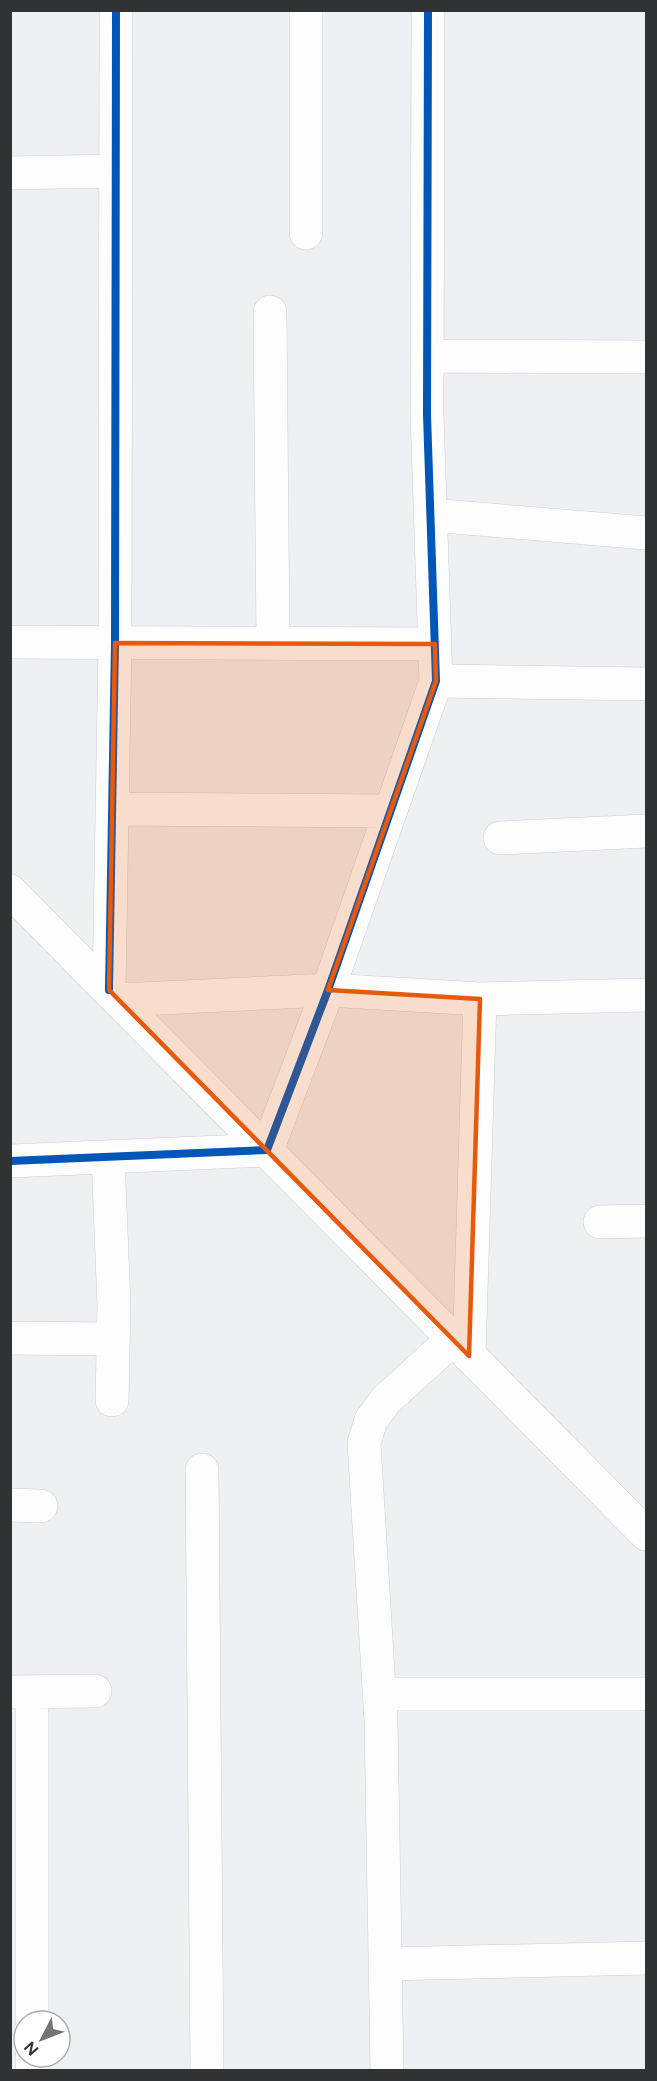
<svg xmlns="http://www.w3.org/2000/svg" width="657" height="2081" font-family="Figtree,sans-serif">
	<rect width="100%" height="100%" fill="#eff0f3"/>
	<g fill="none" stroke-linecap="round" stroke-linejoin="round">
		<defs>
			<path id="minor" d="M 10,173 L 116,171
				M 306,233 L 306,10
				M 270,312 L 273,643
				M 427,356 L 646,357
				M 431,515 L 646,533
				M 10,642 L 435,644
				M 436,681 L 646,684
				M 112,809 L 390,811
				M 500,838 L 646,831
				M 10,891 L 646,1534
				M 109,990 L 115,643 L 116,10
				M 119,1000 L 328,990 L 480,999 L 646,995
				M 108,1157 L 114,1305 L 112,1400
				M 10,1161 L 267,1150 L 328,990 L 436,681 L 427,415 L 428,10
				M 600,1222 L 646,1221
				M 10,1338 L 112,1339
				M 469,1356 L 480,999
				M 202,1470 L 207,2070
				M 10,1505 L 41,1506
				M 10,1692 L 95,1691
				M 32,1692 L 32,2021
				M 380,1694 L 646,1694
				M 385,1964 L 646,1958
				M 32,2057 L 32,2070
				M 387,2070 L 381,1721 L 364,1443 L 371,1420 L 386,1400 L 453,1339"/>
		</defs>
		<use href="#minor" stroke="#cccdcf" stroke-width="34"/>
		<use href="#minor" stroke="#fdfdfd" stroke-width="33"/>
		<defs>
			<path id="cycleway" d="M 109,990 L 115,643 L 116,10
				M 10,1161 L 267,1150 L 328,990 L 436,681 L 427,415 L 428,10"/>
		</defs>
		<use href="#cycleway" stroke="#fff" stroke-width="11"/>
		<use href="#cycleway" stroke="#0057b8" stroke-width="8"/>
	</g>
	<path fill="#e8590c" fill-opacity="0.2" stroke="#e8590c" stroke-width="4.5" stroke-linejoin="round" d="M 115,643 L 435,644 L 436,681 L 328,990 L 480,999 L 469,1356 L 109,990 Z"/>
	<rect width="657" height="2081" fill="none" stroke="#313234" stroke-width="24"/>
	<g transform="translate(42 2039) rotate(228)"><circle r="28" fill="#ffffff" stroke="#adadae" stroke-width="1.5"/>
	<path d="M0-4.5L10 22L0 15L-10 22Z" fill="#747477"/>
	<text y="-9" font-size="16" font-weight="bold" text-anchor="middle" fill="#313234">N</text>
	</g>
</svg>
